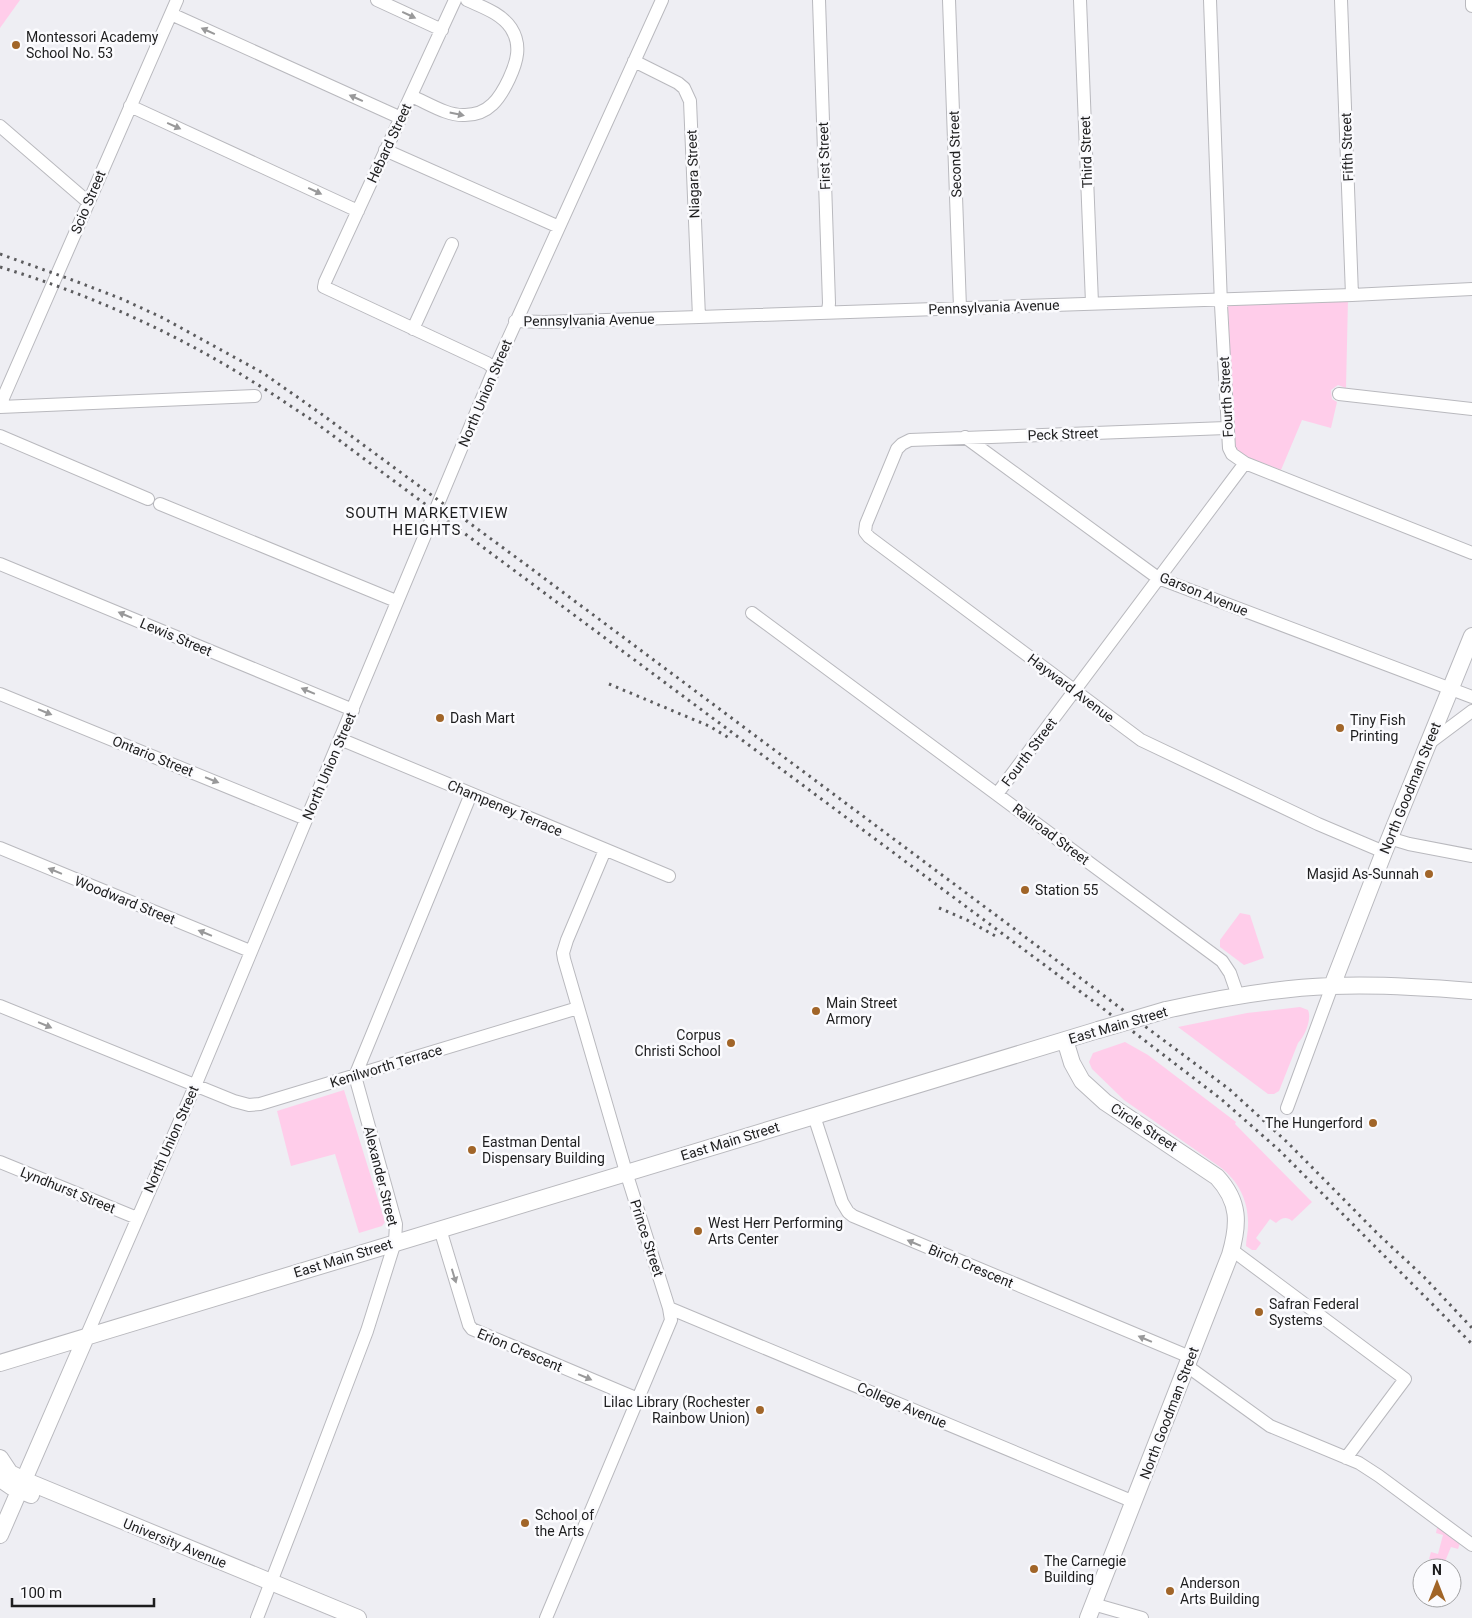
<svg xmlns="http://www.w3.org/2000/svg" width="1472" height="1618" font-family="Roboto,sans-serif">
	<rect width="100%" height="100%" fill="#eeeef3"/>
	<path fill="#ffcdea" d="M 0,0 L 20,0 L 0,28 Z
		M 1348,299 L 1346,388 L 1338,385 L 1331,390 L 1332,399 L 1337,402 L 1331,428 L 1302,420 L 1281,470 L 1234,452 L 1228,306 L 1230,304 Z
		M 1240,913 L 1250,915 L 1264,958 L 1244,965 L 1220,947 L 1220,940 Z
		M 1300,1007 L 1308,1010 C 1312,1019 1305,1036 1298,1043 L 1279,1091 L 1274,1094 L 1268,1094 L 1178,1027 L 1247,1013 Z
		M 1125,1042 L 1148,1055 L 1236,1122 L 1235,1124 L 1312,1202 L 1292,1221 C 1286,1216 1282,1218 1276,1223 L 1270,1219 L 1256,1238 L 1261,1243 L 1256,1250 L 1252,1250 L 1246,1246 C 1246,1239 1248,1233 1248,1226 C 1249,1202 1239,1181 1220,1167 L 1124,1100 L 1092,1069 L 1089,1062 L 1093,1053 Z
		M 344,1090 L 385,1222 L 382,1226 L 359,1233 L 335,1154 L 291,1166 L 277,1111 Z
		M 1437,1528 L 1440,1528 L 1460,1543 L 1458,1549 L 1451,1547 L 1444,1564 L 1429,1559 L 1431,1552 L 1438,1554 L 1443,1535 L 1436,1533 Z"/>
	<g fill="none" stroke-linecap="round" stroke-linejoin="round">
		<defs>
			<path id="minor" d="M 377,0 L 442,30
				M 455,0 L 325,282 L 324,287 L 487,363 L 495,369
				M 819,0 L 829,303 L 828,312
				M 949,0 L 960,308
				M 1080,0 L 1092,303
				M 1210,0 L 1221,305 L 1229,448 L 1232,454 L 1245,463 L 1472,553
				M 1341,0 L 1352,295
				M 1472,0 L 1472,6
				M 171,14 L 401,118
				M 634,61 L 678,83 L 684,88 L 690,101 L 699,317
				M 411,96 C 428,103 447,116 465,115 C 489,115 500,98 509,79 C 517,62 522,45 511,28 C 501,13 482,7 467,0
				M 130,106 L 358,211
				M 0,126 L 88,202
				M 385,150 L 559,227
				M 515,321 L 544,322 L 699,317 L 1352,295 L 1472,289
				M 413,329 L 452,244
				M 1339,394 L 1472,409
				M 0,405 L 177,0
				M 0,407 L 255,396
				M 1226,428 L 910,440 L 902,444 L 897,449 L 866,524 L 865,532 L 869,537 L 1141,740 L 1318,824 L 1384,852
				M 0,436 L 148,499
				M 965,437 L 1158,578 L 1472,697
				M 160,504 L 396,601
				M 0,564 L 353,710
				M 752,613 L 1222,961 L 1230,973 L 1238,996
				M 0,694 L 306,819
				M 340,739 L 669,876
				M 1428,744 L 1472,711
				M 997,794 L 1245,463
				M 1389,838 L 1409,844 L 1472,856
				M 0,848 L 250,951
				M 0,1006 L 234,1101 L 249,1105 L 260,1104 L 578,1008
				M 1287,1108 L 1332,986
				M 814,1116 L 842,1202 L 848,1212 L 853,1216 L 1190,1357
				M 0,1162 L 137,1218
				M 440,1229 L 469,1325 L 472,1329 L 638,1399
				M 1232,1250 L 1405,1379 L 1346,1458
				M 669,1308 L 1134,1502
				M 86,1337 L 195,1086 L 491,377 L 662,0
				M 1187,1366 L 1270,1426 L 1359,1463 L 1379,1476 L 1472,1545
				M 1093,1604 L 1142,1618
				M 257,1618 L 299,1510 L 367,1331 L 395,1242 L 396,1224 L 355,1076 L 471,794
				M 546,1618 L 671,1320 L 669,1308 L 626,1172 L 564,959 L 563,953 L 567,940 L 605,850"/>
			<path id="major" d="M 1332,986 L 1384,852 L 1472,636
				M 1166,1010 C 1220,998 1276,988 1331,986 C 1378,984 1425,987 1472,991
				M 1065,1040 L 1072,1063 L 1082,1081 L 1105,1102 L 1217,1177 C 1240,1202 1239,1224 1230,1255 L 1088,1618
				M 0,1363 L 1098,1030
				M 0,1458 L 10,1473 L 24,1480 L 358,1618
				M 0,1479 L 12,1487 L 31,1495
				M 0,1535 L 86,1337"/>
		</defs>
		<use href="#minor" stroke="#b9b9be" stroke-width="14"/>
		<use href="#major" stroke="#b9b9be" stroke-width="18"/>
		<use href="#minor" stroke="#fff" stroke-width="12"/>
		<use href="#major" stroke="#fff" stroke-width="16"/>
		<path stroke="#5c5c5e" stroke-width="3" stroke-dasharray="2.5 5" stroke-linecap="butt" d="M 0,254 L 75,281 L 122,299 L 163,318 L 263,373 L 320,413 L 521,561 L 1229,1089 L 1287,1142 L 1378,1234 L 1424,1277 L 1472,1328
			M 0,267 C 89,294 176,333 255,383 C 275,395 293,408 312,420 L 1101,1007 L 1221,1099 L 1279,1150 L 1472,1344
			M 609,684 L 709,726 L 731,739
			M 939,908 L 967,920 L 999,938"/>
		<defs>
			<path id="major-bridge" d="M 1098,1030 L 1166,1010"/>
		</defs>
		<use href="#major-bridge" stroke="#b9b9be" stroke-width="18" stroke-linecap="butt"/>
		<use href="#major-bridge" stroke="#fff" stroke-width="16"/>
	</g>
	<defs><path id="oneway-solid" d="M-6-.8H1V-3.2L6.5 0L1 3.2V.8H-6Z" transform="scale(1.25)"/></defs>
	<g fill="#99999a">
		<use href="#oneway-solid" transform="translate(409 15) rotate(25)"/>
		<use href="#oneway-solid" transform="translate(208 31) rotate(-156)"/>
		<use href="#oneway-solid" transform="translate(356 98) rotate(-156)"/>
		<use href="#oneway-solid" transform="translate(457 114) rotate(12)"/>
		<use href="#oneway-solid" transform="translate(174 126) rotate(24)"/>
		<use href="#oneway-solid" transform="translate(315 191) rotate(25)"/>
		<use href="#oneway-solid" transform="translate(125 615) rotate(-157)"/>
		<use href="#oneway-solid" transform="translate(308 691) rotate(-157)"/>
		<use href="#oneway-solid" transform="translate(45 712) rotate(22)"/>
		<use href="#oneway-solid" transform="translate(212 780) rotate(22)"/>
		<use href="#oneway-solid" transform="translate(55 871) rotate(-158)"/>
		<use href="#oneway-solid" transform="translate(205 933) rotate(-158)"/>
		<use href="#oneway-solid" transform="translate(45 1025) rotate(23)"/>
		<use href="#oneway-solid" transform="translate(914 1243) rotate(-157)"/>
		<use href="#oneway-solid" transform="translate(454 1276) rotate(73)"/>
		<use href="#oneway-solid" transform="translate(1145 1339) rotate(-157)"/>
		<use href="#oneway-solid" transform="translate(585 1377) rotate(23)"/>
	</g>
	<g fill="#a16528" stroke="#fbfbfe" stroke-width="2">
		<circle cx="16" cy="45" r="5"/>
		<circle cx="440" cy="718" r="5"/>
		<circle cx="1340" cy="728" r="5"/>
		<circle cx="1429" cy="874" r="5"/>
		<circle cx="1025" cy="890" r="5"/>
		<circle cx="816" cy="1011" r="5"/>
		<circle cx="731" cy="1043" r="5"/>
		<circle cx="1373" cy="1123" r="5"/>
		<circle cx="472" cy="1150" r="5"/>
		<circle cx="698" cy="1231" r="5"/>
		<circle cx="1259" cy="1312" r="5"/>
		<circle cx="760" cy="1410" r="5"/>
		<circle cx="525" cy="1523" r="5"/>
		<circle cx="1034" cy="1569" r="5"/>
		<circle cx="1170" cy="1591" r="5"/>
	</g>
	<g text-anchor="middle" dominant-baseline="central" stroke-width="5" stroke-linejoin="round" paint-order="stroke">
		<g font-size="14" fill="#1d1d1e" stroke="#fbfbfe" text-anchor="start">
			<text x="26" y="37">Montessori Academy<tspan x="26" dy="16">School No. 53</tspan></text>
			<text x="450" y="718">Dash Mart</text>
			<text x="1350" y="720">Tiny Fish<tspan x="1350" dy="16">Printing</tspan></text>
			<text x="1419" y="874" text-anchor="end">Masjid As-Sunnah</text>
			<text x="1035" y="890">Station 55</text>
			<text x="826" y="1003">Main Street<tspan x="826" dy="16">Armory</tspan></text>
			<text x="721" y="1035" text-anchor="end">Corpus<tspan x="721" dy="16">Christi School</tspan></text>
			<text x="1363" y="1123" text-anchor="end">The Hungerford</text>
			<text x="482" y="1142">Eastman Dental<tspan x="482" dy="16">Dispensary Building</tspan></text>
			<text x="708" y="1223">West Herr Performing<tspan x="708" dy="16">Arts Center</tspan></text>
			<text x="1269" y="1304">Safran Federal<tspan x="1269" dy="16">Systems</tspan></text>
			<text x="750" y="1402" text-anchor="end">Lilac Library (Rochester<tspan x="750" dy="16">Rainbow Union)</tspan></text>
			<text x="535" y="1515">School of<tspan x="535" dy="16">the Arts</tspan></text>
			<text x="1044" y="1561">The Carnegie<tspan x="1044" dy="16">Building</tspan></text>
			<text x="1180" y="1583">Anderson<tspan x="1180" dy="16">Arts Building</tspan></text>
		</g>
		<g font-size="14" fill="#1d1d1e" stroke="#fbfbfe">
			<text transform="translate(389 143) rotate(-65)">Hebard Street</text>
			<text transform="translate(1347 147) rotate(-92)">Fifth Street</text>
			<text transform="translate(1086 152) rotate(-92)">Third Street</text>
			<text transform="translate(955 154) rotate(-92)">Second Street</text>
			<text transform="translate(824 156) rotate(-92)">First Street</text>
			<text transform="translate(693 174) rotate(-92)">Niagara Street</text>
			<text transform="translate(88 202) rotate(-67)">Scio Street</text>
			<text transform="translate(994 307) rotate(-2)">Pennsylvania Avenue</text>
			<text transform="translate(589 320) rotate(-1)">Pennsylvania Avenue</text>
			<text transform="translate(485 393) rotate(-67)">North Union Street</text>
			<text transform="translate(1226 397) rotate(-93)">Fourth Street</text>
			<text transform="translate(1063 434) rotate(-2)">Peck Street</text>
			<text transform="translate(1204 594) rotate(22)">Garson Avenue</text>
			<text transform="translate(176 637) rotate(23)">Lewis Street</text>
			<text transform="translate(1071 688) rotate(37)">Hayward Avenue</text>
			<text transform="translate(1029 752) rotate(-53)">Fourth Street</text>
			<text transform="translate(153 756) rotate(22)">Ontario Street</text>
			<text transform="translate(329 766) rotate(-67)">North Union Street</text>
			<text transform="translate(1410 788) rotate(-68)">North Goodman Street</text>
			<text transform="translate(505 808) rotate(23)">Champeney Terrace</text>
			<text transform="translate(1051 834) rotate(37)">Railroad Street</text>
			<text transform="translate(125 900) rotate(22)">Woodward Street</text>
			<text transform="translate(1118 1025) rotate(-16)">East Main Street</text>
			<text transform="translate(386 1066) rotate(-17)">Kenilworth Terrace</text>
			<text transform="translate(1144 1127) rotate(33)">Circle Street</text>
			<text transform="translate(171 1139) rotate(-66)">North Union Street</text>
			<text transform="translate(730 1141) rotate(-17)">East Main Street</text>
			<text transform="translate(381 1176) rotate(76)">Alexander Street</text>
			<text transform="translate(68 1190) rotate(22)">Lyndhurst Street</text>
			<text transform="translate(647 1238) rotate(72)">Prince Street</text>
			<text transform="translate(343 1258) rotate(-17)">East Main Street</text>
			<text transform="translate(971 1266) rotate(23)">Birch Crescent</text>
			<text transform="translate(520 1350) rotate(23)">Erion Crescent</text>
			<text transform="translate(902 1405) rotate(23)">College Avenue</text>
			<text transform="translate(1169 1413) rotate(-69)">North Goodman Street</text>
			<text transform="translate(175 1543) rotate(22)">University Avenue</text>
		</g>
		<g font-size="15" letter-spacing="1" fill="#1d1d1e" stroke="#fbfbfe">
			<text x="427" y="513">SOUTH MARKETVIEW<tspan x="427" dy="17">HEIGHTS</tspan></text>
		</g>
	</g>
	<g transform="translate(1437 1583)"><circle r="24" fill="#fbfbfe" stroke="#a2a2a4"/>
	<path d="M0-4L9 19L0 12L-9 19Z" fill="#a16528"/>
	<text y="-8" font-size="14" font-weight="bold" text-anchor="middle" fill="#1d1d1e">N</text>
	</g>
	<path d="M12 1598v8h142v-8" fill="none" stroke="#1d1d1e" stroke-width="2.5"/>
	<text x="20" y="1598" font-size="15" fill="#1d1d1e" stroke="#fbfbfe" stroke-width="4" paint-order="stroke">100 m</text>
</svg>
